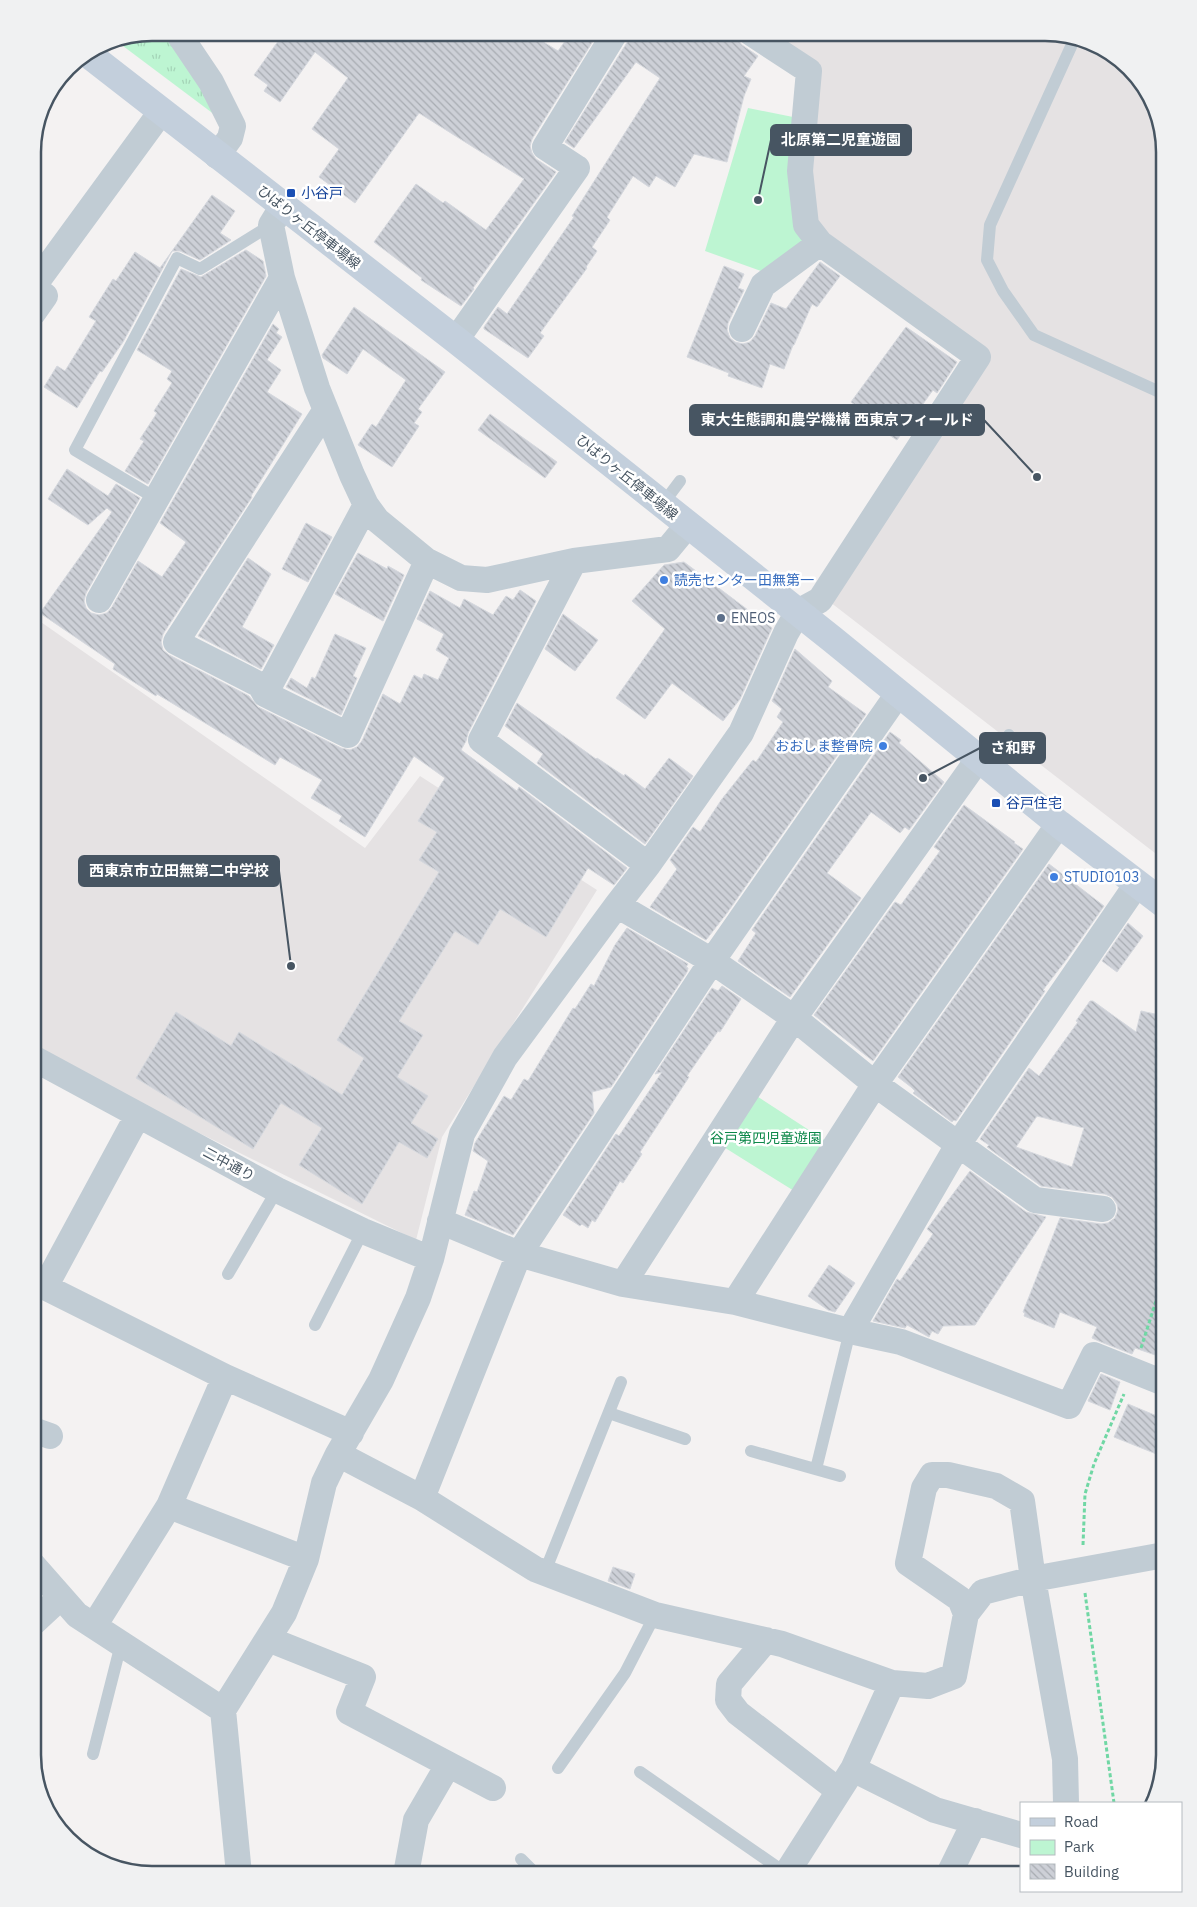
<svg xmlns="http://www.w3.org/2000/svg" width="1197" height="1907" font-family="'IBM Plex Sans','Noto Sans JP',sans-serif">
	<defs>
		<pattern id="grass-tufts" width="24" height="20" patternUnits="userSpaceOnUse" patternTransform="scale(1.25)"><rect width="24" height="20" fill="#bdf5d2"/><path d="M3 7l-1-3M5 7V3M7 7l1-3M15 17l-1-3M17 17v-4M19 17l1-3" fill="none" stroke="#a4d4b7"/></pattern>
		<pattern id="building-back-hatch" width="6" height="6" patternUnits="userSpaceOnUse" patternTransform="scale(1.25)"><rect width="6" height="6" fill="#cdd0d7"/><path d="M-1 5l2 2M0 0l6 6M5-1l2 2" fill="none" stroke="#a8acb2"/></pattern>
	</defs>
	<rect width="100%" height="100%" fill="#f4f2f2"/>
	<path fill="#e5e2e3" d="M 772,33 L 1052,33 L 1111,53 L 1152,99 L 1164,153 L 1164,860 L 830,602 L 990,352 L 820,228 L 810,213 L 820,64 Z
		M 38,620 L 365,848 L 420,776 L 597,890 L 442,1137 L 416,1240 L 114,1091 L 33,1043 L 33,627 Z"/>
	<path fill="url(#grass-tufts)" d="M 153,33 L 164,33 L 186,58 L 219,118 L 115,40 Z"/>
	<path fill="#bdf5d2" d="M 748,108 L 798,118 L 811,236 L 761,271 L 705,251 Z
		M 752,1093 L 832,1145 L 799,1194 L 719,1144 Z"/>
	<path fill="url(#building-back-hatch)" stroke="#d5d8de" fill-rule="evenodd" d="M 284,33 L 529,33 L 558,51 L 571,33 L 598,33 L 532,139 L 530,146 L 532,153 L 536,159 L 556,172 L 473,288 L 474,289 L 461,306 L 421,280 L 422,278 L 374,242 L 416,184 L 443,203 L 445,201 L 486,230 L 524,179 L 419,113 L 355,203 L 319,177 L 339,149 L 312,129 L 348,78 L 315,52 L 280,102 L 264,91 L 268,85 L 254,75 Z
		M 630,33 L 733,33 L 737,35 L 738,40 L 742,45 L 758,56 L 744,76 L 751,79 L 744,96 L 727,162 L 694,154 L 675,187 L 656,176 L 649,187 L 633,176 L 607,217 L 610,220 L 592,247 L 597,251 L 586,267 L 587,268 L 540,333 L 544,336 L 528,358 L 484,329 L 484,327 L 498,307 L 507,314 L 574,217 L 572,216 L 660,78 L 636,62 L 574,148 L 565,142 L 628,41 Z
		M 212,195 L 235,211 L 220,233 L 231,240 L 200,260 L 180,251 L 172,251 L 123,342 L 102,372 L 100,371 L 77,408 L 44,387 L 57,366 L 65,371 L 96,321 L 89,317 L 113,279 L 116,281 L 135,252 L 160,268 Z
		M 246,250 L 263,261 L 266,276 L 148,484 L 125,471 L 144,441 L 140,439 L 157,413 L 154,411 L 172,383 L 167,379 L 172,371 L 137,350 L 181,269 L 201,277 Z
		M 820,262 L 840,276 L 817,307 L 812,304 L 794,345 L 793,345 L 784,369 L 770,364 L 762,388 L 728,376 L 729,373 L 687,357 L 724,266 L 744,274 L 738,288 L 744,290 L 728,323 L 727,330 L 730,338 L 735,342 L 743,344 L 750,342 L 755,336 L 771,303 L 786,309 Z
		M 354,307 L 445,372 L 418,409 L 422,412 L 414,423 L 419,426 L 392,467 L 358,445 L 372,424 L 376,427 L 406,380 L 363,349 L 347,374 L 323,358 L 322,355 Z
		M 273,324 L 279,329 L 276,333 L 282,337 L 267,360 L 281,370 L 267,392 L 302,414 L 251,496 L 252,497 L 163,634 L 161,642 L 163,650 L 169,655 L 249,696 L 258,707 L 341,748 L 350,750 L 357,747 L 362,741 L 383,694 L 400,704 L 414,675 L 422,679 L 424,674 L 438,680 L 449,658 L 436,650 L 444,634 L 417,619 L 430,591 L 460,608 L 464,599 L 493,615 L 506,596 L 513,600 L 520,590 L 536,601 L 468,733 L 466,741 L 461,750 L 517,791 L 519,787 L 627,868 L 614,885 L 588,868 L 546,937 L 500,909 L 478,945 L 455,931 L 399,1021 L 423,1035 L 397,1077 L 428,1096 L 411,1123 L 438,1139 L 427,1158 L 399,1142 L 362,1204 L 299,1165 L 322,1128 L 281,1103 L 253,1149 L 136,1078 L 176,1012 L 231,1046 L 239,1032 L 342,1095 L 364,1058 L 337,1040 L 439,872 L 419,860 L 437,832 L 418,821 L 445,778 L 414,756 L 365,837 L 339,821 L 342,816 L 311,798 L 322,780 L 280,757 L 275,765 L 157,694 L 156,696 L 113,669 L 115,664 L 40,613 L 112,512 L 107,508 L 88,525 L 48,499 L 67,469 L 108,496 L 116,484 L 140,498 L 86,593 L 84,601 L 86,608 L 91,613 L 99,615 L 107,613 L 112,607 L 138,561 L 162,577 L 186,542 L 160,523 Z
		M 906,327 L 957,362 L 937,393 L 933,390 L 897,440 L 870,423 L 873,418 L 851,402 Z
		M 490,414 L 557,462 L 545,478 L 478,430 Z
		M 306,523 L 332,537 L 308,582 L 282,569 Z
		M 358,553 L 387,569 L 388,566 L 404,575 L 383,621 L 335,594 Z
		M 248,558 L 271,574 L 242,627 L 274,645 L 261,669 L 198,636 Z
		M 684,562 L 772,628 L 740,699 L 723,721 L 672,683 L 645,719 L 616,698 L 665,629 L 632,601 L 664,565 Z
		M 563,614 L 598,640 L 575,671 L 545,649 Z
		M 335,634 L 366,648 L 353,676 L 357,678 L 341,715 L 286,687 L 291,678 L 307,688 L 312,677 L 315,679 Z
		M 795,649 L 832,681 L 828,687 L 866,714 L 727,913 L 706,940 L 650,907 L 677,869 L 670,860 L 693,827 L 700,832 L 722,799 L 753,760 L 756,762 L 783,722 L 777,717 L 782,709 L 772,701 Z
		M 517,703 L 596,759 L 597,758 L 624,776 L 625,774 L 645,789 L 669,758 L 693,776 L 645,844 L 537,763 L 543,754 L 505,726 Z
		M 890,732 L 901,740 L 899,743 L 944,782 L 909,830 L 905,827 L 900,833 L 871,812 L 827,873 L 861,898 L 790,997 L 738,961 L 756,933 L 752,930 Z
		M 964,805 L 1015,842 L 1014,843 L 1023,849 L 873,1061 L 814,1015 L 895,902 L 901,905 L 940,851 L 934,847 Z
		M 1049,864 L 1104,906 L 1066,960 L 1043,990 L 1045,991 L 956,1121 L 954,1120 L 952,1122 L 913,1093 L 915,1091 L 911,1087 L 898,1077 Z
		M 1128,923 L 1143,936 L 1117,972 L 1102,961 Z
		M 627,928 L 688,964 L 686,967 L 688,968 L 687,972 L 611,1087 L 592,1092 L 594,1113 L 513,1235 L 465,1215 L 474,1191 L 477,1192 L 488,1161 L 473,1151 L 475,1143 L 504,1096 L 511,1100 L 524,1079 L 528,1081 L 573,1008 L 575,1009 L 591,984 L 594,986 L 615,945 Z
		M 722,986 L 741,999 L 720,1032 L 718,1031 L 687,1076 L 689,1077 L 640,1152 L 642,1154 L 623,1183 L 620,1181 L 595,1222 L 592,1220 L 588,1228 L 582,1224 L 580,1226 L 563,1215 L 616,1134 L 619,1136 L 662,1072 L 655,1074 L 712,988 L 718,991 Z
		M 1090,1001 L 1093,1001 L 1136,1032 L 1141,1011 L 1164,1016 L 1164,1358 L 1135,1348 L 1132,1354 L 1101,1342 L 1092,1338 L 1097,1327 L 1060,1312 L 1054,1328 L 1024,1316 L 1025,1313 L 1023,1312 L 1060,1218 L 1101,1224 L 1108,1223 L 1115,1218 L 1118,1210 L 1117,1204 L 1112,1197 L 1105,1194 L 1041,1186 L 987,1147 L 989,1145 L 980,1139 L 1029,1068 L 1039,1076 L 1078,1022 L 1076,1021 ZM 1037,1116 L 1084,1128 L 1072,1167 L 1016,1147 Z
		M 970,1171 L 1026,1212 L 1046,1217 L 975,1325 L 943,1326 L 938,1334 L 932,1331 L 929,1337 L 907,1325 L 905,1328 L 873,1321 L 897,1279 L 900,1281 L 933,1234 L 927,1229 Z
		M 829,1265 L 855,1283 L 835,1312 L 828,1310 L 808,1296 Z
		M 1101,1374 L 1120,1382 L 1110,1410 L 1088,1401 Z
		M 1128,1404 L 1164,1419 L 1164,1457 L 1114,1437 Z
		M 613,1567 L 635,1574 L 630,1589 L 608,1581 Z"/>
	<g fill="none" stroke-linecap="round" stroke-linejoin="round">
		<path stroke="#70d7a4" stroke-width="3" stroke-dasharray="4 2.5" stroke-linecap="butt" d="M 1141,1348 L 1164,1276
			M 1083,1545 L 1085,1494 L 1094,1464 L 1124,1394
			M 1085,1593 L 1114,1803"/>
		<path stroke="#c1ccd4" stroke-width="12" d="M 1074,40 L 990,225 L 987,260 L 1003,291 L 1034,335 L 1164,394
			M 157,499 L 75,450 L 177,258 L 200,269 L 271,225
			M 662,505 L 680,481
			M 987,765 L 1009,735
			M 228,1274 L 277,1190
			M 315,1325 L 363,1231
			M 609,1413 L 685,1439
			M 751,1451 L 840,1476
			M 816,1469 L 850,1331
			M 544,1574 L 621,1382
			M 93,1754 L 121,1644
			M 558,1768 L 625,1673 L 655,1615
			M 640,1772 L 787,1874
			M 521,1859 L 536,1874"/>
		<path stroke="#c1ccd4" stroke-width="26" d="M 178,33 L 211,82 L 233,126 L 230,138 L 217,156
			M 282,207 L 271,225 L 282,278 L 317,388 L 352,475 L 366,505 L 377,520 L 427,561 L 461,578 L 487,580 L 574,561 L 668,549 L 687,526
			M 33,287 L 161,112
			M 33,313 L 45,296 L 33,287
			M 742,329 L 763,285 L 820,243
			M 456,340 L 577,168 L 545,147 L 615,33
			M 325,411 L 176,642 L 260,685 L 265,694 L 348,735 L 427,561
			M 574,561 L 481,740 L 648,865
			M 99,600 L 282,278
			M 265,694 L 366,505
			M 617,905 L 712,961 L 794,1018 L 875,1084 L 1035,1200 L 1103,1209
			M 33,1058 L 277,1190 L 363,1231 L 431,1259
			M 138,1115 L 45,1287 L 225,1377 L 351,1433
			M 440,1221 L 519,1254 L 623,1284 L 735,1302 L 850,1331 L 901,1342 L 1069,1406 L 1094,1355 L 1164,1383
			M 623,1284 L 794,1018 L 979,758
			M 735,1302 L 875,1084 L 1059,824
			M 850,1331 L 959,1143 L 1137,884
			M 33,1430 L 50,1436
			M 338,1454 L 422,1498 L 535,1569 L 655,1615 L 782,1644 L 892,1683 L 928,1686 L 954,1676 L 966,1614 L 983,1592 L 1033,1579 L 1164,1555
			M 422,1498 L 519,1254 L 712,961 L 898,694
			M 169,1506 L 306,1559
			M 33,1565 L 77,1615 L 223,1710
			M 966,1614 L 960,1599 L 908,1563 L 924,1488 L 932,1475 L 948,1475 L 996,1486 L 1022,1501 L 1033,1579 L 1065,1759 L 1066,1803
			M 33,1623 L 61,1597
			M 94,1626 L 169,1506 L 225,1377
			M 268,1639 L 363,1677 L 349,1712 L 493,1788
			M 766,1640 L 729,1684 L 728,1700 L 738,1713 L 839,1791
			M 853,1769 L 935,1810 L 1021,1835
			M 239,1874 L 223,1710 L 284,1613 L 306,1559 L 324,1483 L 338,1454 L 381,1380 L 418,1298 L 431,1259 L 462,1134 L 505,1057 L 617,905 L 648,865 L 741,733 L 786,633 L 798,612 L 820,600 L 978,357 L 820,243 L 806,225 L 800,171 L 809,71 L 751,33
			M 406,1874 L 416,1820 L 448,1765
			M 786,1874 L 853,1769 L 892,1683
			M 949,1874 L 975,1821"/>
		<path stroke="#c3cfdc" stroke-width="28" d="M 88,54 L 456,340 L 832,639 L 1059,824 L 1164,904"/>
	</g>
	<g fill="#1a4fb4" stroke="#fff" stroke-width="2">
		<rect x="286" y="188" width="10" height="10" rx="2.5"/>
		<rect x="991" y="798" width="10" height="10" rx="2.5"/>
	</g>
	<g fill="#3f7fe0" stroke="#fff" stroke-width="2">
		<circle cx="664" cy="580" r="5"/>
		<circle cx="883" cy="746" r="5"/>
		<circle cx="1054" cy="877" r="5"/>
	</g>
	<circle fill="#5c6f8a" stroke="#fff" stroke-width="2" cx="721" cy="618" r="5"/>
	<g text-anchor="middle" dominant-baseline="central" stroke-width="5" stroke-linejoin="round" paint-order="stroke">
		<g font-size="14" fill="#164399" stroke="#fff" text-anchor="start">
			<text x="301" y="193">小谷戸</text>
			<text x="1006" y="803">谷戸住宅</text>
		</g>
		<g font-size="14" fill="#475562" stroke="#fff">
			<text transform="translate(309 227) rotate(38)">ひばりヶ丘停車場線</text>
			<text transform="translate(627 477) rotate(39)">ひばりヶ丘停車場線</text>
			<text transform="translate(229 1164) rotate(28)">二中通り</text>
		</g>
		<g font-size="14" fill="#366cbe" stroke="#fff" text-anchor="start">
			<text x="674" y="580">読売センター田無第一</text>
			<text x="873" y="746" text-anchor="end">おおしま整骨院</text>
			<text x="1064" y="877">STUDIO103</text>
		</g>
		<g font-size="14" fill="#4e5e75" stroke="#fff" text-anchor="start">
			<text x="731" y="618">ENEOS</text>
		</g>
		<g font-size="14" fill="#0d884a" stroke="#fff">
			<text x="766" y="1138">谷戸第四児童遊園</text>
		</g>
	</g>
	<path d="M0 0H1197V1907H0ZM152 41H1045A111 111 0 0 1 1156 152V1755A111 111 0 0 1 1045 1866H152A111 111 0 0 1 41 1755V152A111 111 0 0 1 152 41Z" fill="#f0f1f2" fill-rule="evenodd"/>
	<path fill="none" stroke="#475562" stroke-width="2.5" d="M152 41H1045A111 111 0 0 1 1156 152V1755A111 111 0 0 1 1045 1866H152A111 111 0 0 1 41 1755V152A111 111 0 0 1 152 41Z"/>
	<path fill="none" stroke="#475562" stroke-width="2" d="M758 200L771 140M1037 477L984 420M923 778L980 748M291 966L279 871"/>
	<g fill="#475562" stroke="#fff" stroke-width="2">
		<circle cx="758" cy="200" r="5"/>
		<circle cx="1037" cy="477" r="5"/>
		<circle cx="923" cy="778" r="5"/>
		<circle cx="291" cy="966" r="5"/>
	</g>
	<g fill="#475562" stroke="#475562" stroke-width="2">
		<rect x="771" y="125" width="140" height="30" rx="5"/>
		<rect x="690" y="405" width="294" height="30" rx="5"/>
		<rect x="980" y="733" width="65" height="30" rx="5"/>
		<rect x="79" y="856" width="200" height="30" rx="5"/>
	</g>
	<g font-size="15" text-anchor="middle" font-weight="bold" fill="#fff">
		<text x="841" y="145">北原第二児童遊園</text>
		<text x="837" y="425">東大生態調和農学機構 西東京フィールド</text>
		<text x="1013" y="753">さ和野</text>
		<text x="179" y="876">西東京市立田無第二中学校</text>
	</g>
	<rect x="1020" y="1802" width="162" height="90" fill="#ffffff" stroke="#b5bbc0"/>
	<rect x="1030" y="1818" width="25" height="8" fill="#c3cfdc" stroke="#b5bbc0"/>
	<text x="1064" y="1827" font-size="15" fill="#475562">Road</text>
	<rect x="1030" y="1840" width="25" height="15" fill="#bdf5d2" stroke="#b5bbc0"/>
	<text x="1064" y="1852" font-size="15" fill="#475562">Park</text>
	<rect x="1030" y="1864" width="25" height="15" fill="url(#building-back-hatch)" stroke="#b5bbc0"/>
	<text x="1064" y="1877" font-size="15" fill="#475562">Building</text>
</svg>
